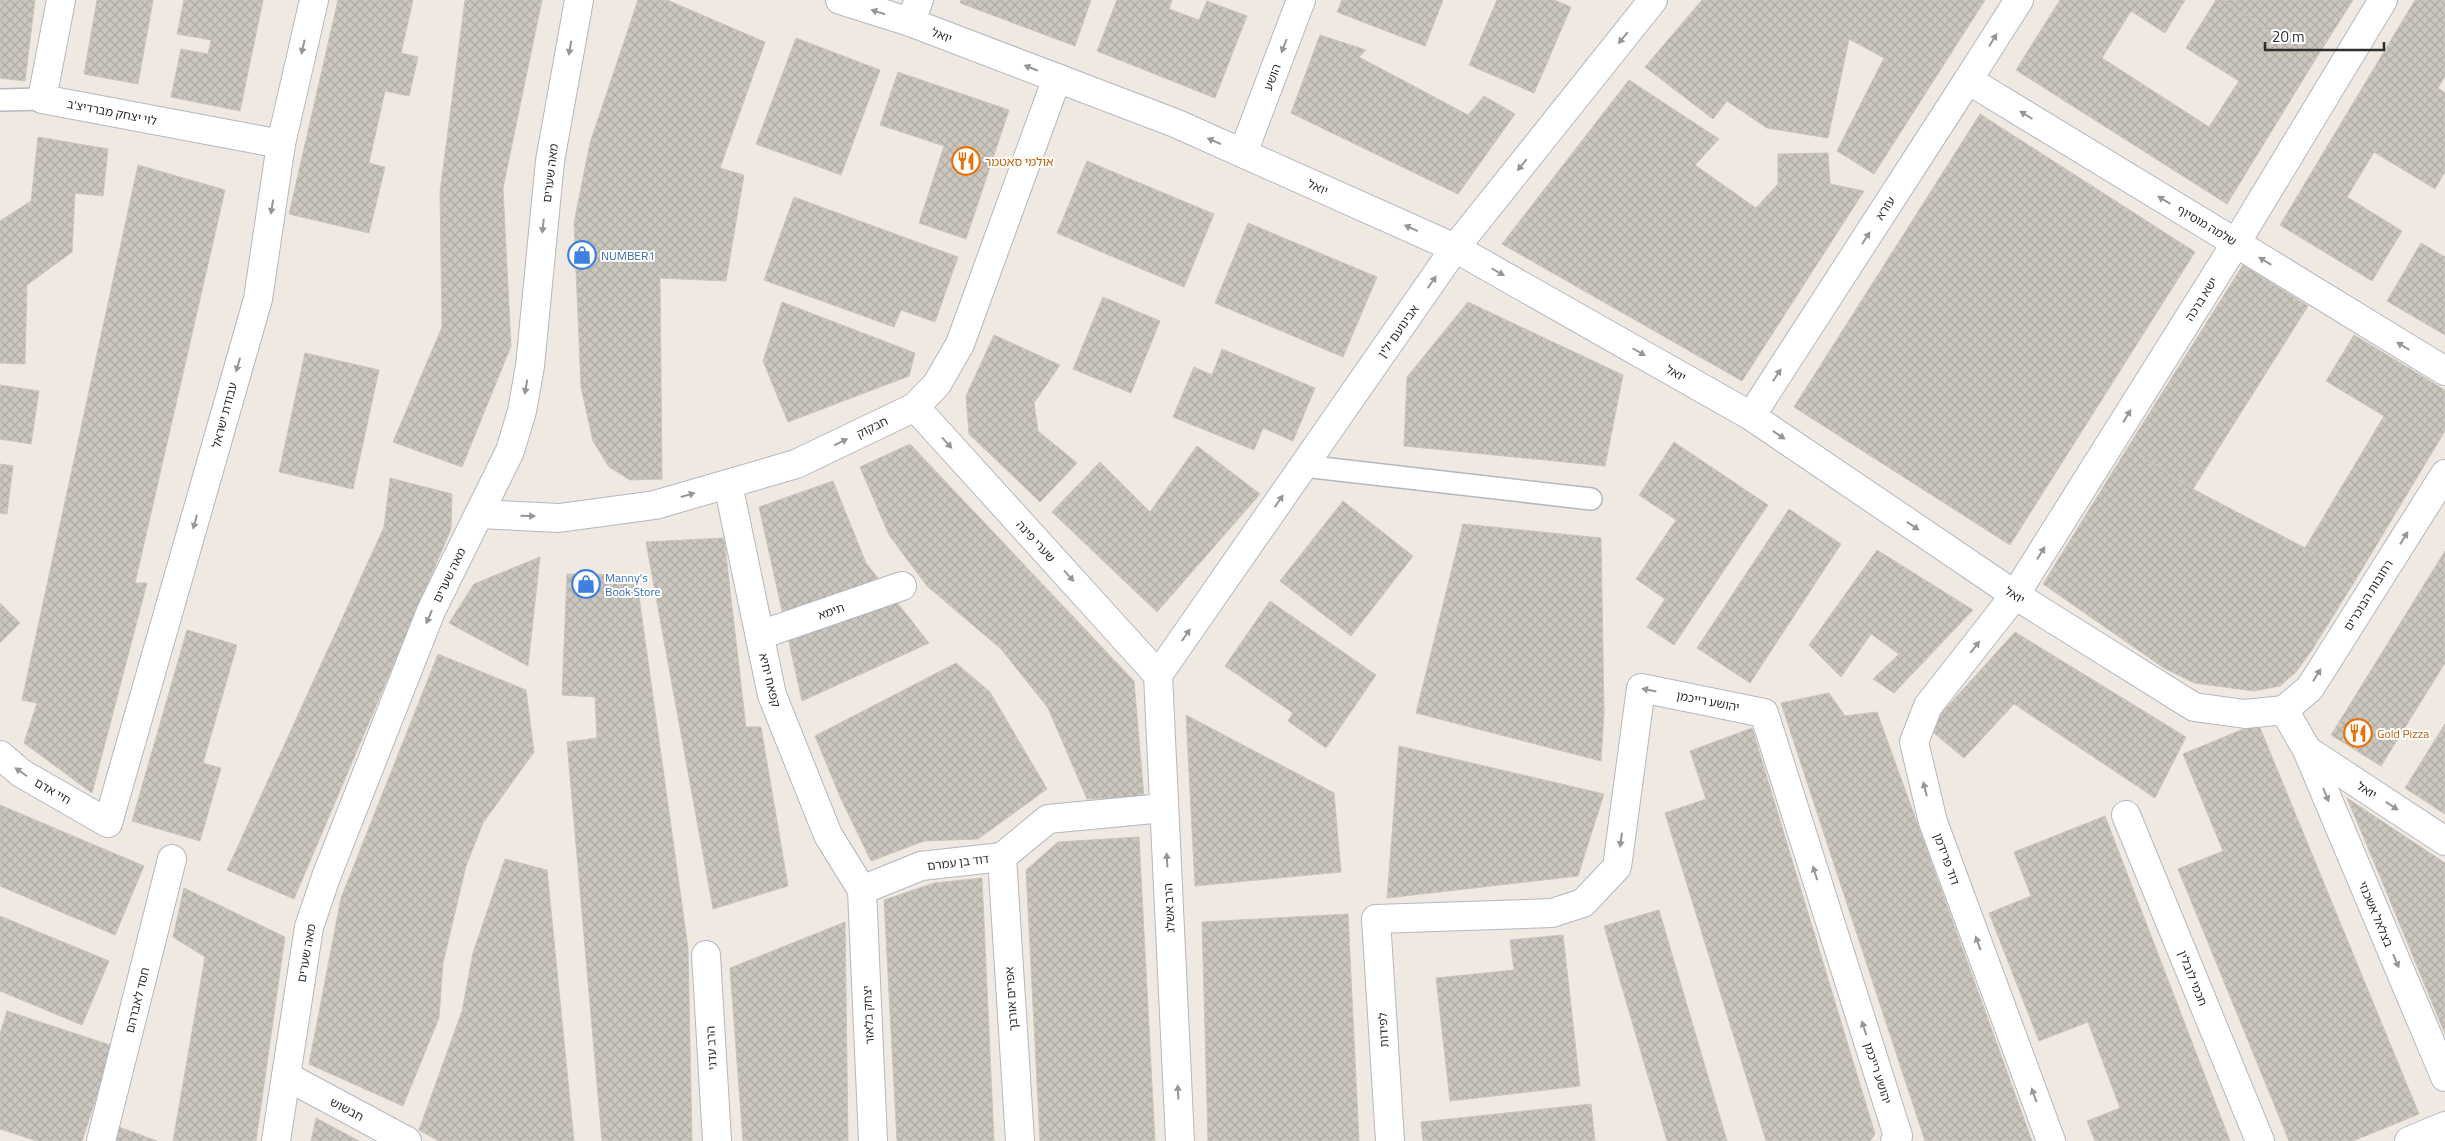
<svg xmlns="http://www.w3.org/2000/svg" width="2445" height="1141" font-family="'Titillium Web','Noto Sans Hebrew',sans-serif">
	<defs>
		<pattern id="building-cross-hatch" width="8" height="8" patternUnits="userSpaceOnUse" patternTransform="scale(1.25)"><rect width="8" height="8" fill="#cbc7bf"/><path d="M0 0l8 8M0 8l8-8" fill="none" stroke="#afaba4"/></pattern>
	</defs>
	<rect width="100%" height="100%" fill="#efe9e1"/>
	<path fill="url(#building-cross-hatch)" stroke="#cbc5ba" d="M 0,0 L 35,0 L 25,81 L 0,78 Z
		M 97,0 L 153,0 L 138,84 L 84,74 Z
		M 184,0 L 263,0 L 240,111 L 171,97 L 181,49 L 208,54 L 211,40 L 177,34 Z
		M 338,0 L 413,0 L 401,53 L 418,57 L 409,96 L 385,91 L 369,163 L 385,167 L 369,233 L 289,214 Z
		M 465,0 L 542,0 L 503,188 L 511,346 L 462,467 L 393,442 L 442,327 L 440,192 Z
		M 638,0 L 667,0 L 765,42 L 720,168 L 744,175 L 726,281 L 660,278 L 662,479 L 630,480 L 609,467 L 593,441 L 581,387 L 574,223 L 590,143 Z
		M 961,0 L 1091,0 L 1075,46 L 960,3 Z
		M 1117,0 L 1172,0 L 1169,9 L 1199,20 L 1207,1 L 1247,16 L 1215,98 L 1097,51 Z
		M 1342,0 L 1443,0 L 1425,46 L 1337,12 Z
		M 1497,0 L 1554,0 L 1571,7 L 1534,93 L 1469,65 Z
		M 1702,0 L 1985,0 L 1874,174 L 1837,151 L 1884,58 L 1849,39 L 1828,138 L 1767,128 L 1727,101 L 1713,119 L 1645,67 Z
		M 2060,0 L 2185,0 L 2165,33 L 2131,11 L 2102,58 L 2209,127 L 2239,81 L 2186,48 L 2216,0 L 2222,0 L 2315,60 L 2227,204 L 2016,70 Z
		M 2222,0 L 2353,0 L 2315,60 Z
		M 2415,0 L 2445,0 L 2445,76 L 2438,88 L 2445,93 L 2445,172 L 2435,189 L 2374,152 L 2347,197 L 2402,231 L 2372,281 L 2280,225 Z
		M 1320,35 L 1366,50 L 1359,57 L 1468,115 L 1484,96 L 1515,114 L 1458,194 L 1291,113 Z
		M 796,38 L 880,70 L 841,175 L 756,144 Z
		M 898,72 L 1009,110 L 966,239 L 919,223 L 944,146 L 880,125 Z
		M 1629,80 L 1719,139 L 1695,165 L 1756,208 L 1778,184 L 1778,154 L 1828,153 L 1830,184 L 1864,191 L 1742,381 L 1502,244 Z
		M 1980,114 L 2195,252 L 2010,545 L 1794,407 Z
		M 38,137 L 108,149 L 103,196 L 75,193 L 72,252 L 27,285 L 25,364 L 0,363 L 0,221 L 31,201 Z
		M 1087,161 L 1214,214 L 1184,287 L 1057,233 Z
		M 138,165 L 225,190 L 135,583 L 147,583 L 92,793 L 24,743 L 37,703 L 22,700 Z
		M 794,197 L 958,257 L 935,322 L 901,310 L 894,327 L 764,280 Z
		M 1248,223 L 1377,277 L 1343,357 L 1215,303 Z
		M 2421,243 L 2445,257 L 2445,335 L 2387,301 Z
		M 2243,265 L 2308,306 L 2193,489 L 2128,447 Z
		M 1103,297 L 1160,321 L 1131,393 L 1073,369 Z
		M 782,302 L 915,353 L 909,376 L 788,422 L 763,361 Z
		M 1468,302 L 1623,375 L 1605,466 L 1404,446 L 1407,377 Z
		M 994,335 L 1060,365 L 1034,403 L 1038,431 L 1077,463 L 1040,502 L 969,434 L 966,396 Z
		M 2354,335 L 2445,390 L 2445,431 L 2356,579 L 2305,548 L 2384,416 L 2326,381 Z
		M 1222,349 L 1315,388 L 1293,441 L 1263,428 L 1254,450 L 1173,417 L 1194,367 L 1212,375 Z
		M 305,353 L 379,370 L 353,489 L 279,472 Z
		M 0,385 L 39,391 L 31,444 L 0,439 Z
		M 1674,442 L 1768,505 L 1674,645 L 1647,627 L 1665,599 L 1636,579 L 1676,520 L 1639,495 Z
		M 910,444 L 1134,681 L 1144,797 L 1087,799 L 1048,708 L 1001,649 L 927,586 L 889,535 L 860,467 Z
		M 1197,446 L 1260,494 L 1157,612 L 1052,512 L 1100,462 L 1150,512 Z
		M 2128,447 L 2193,489 L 2305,548 L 2356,579 L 2312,650 L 2296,672 L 2280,686 L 2254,691 L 2194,683 L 2164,668 L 2043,584 Z
		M 0,464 L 13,466 L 7,514 L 0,513 Z
		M 390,478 L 452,494 L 451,529 L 294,899 L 227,870 L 384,527 Z
		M 833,481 L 866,563 L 929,643 L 802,701 L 759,507 Z
		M 1343,501 L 1413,556 L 1351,636 L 1280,581 Z
		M 1789,509 L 1841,544 L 1750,683 L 1697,648 Z
		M 1463,524 L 1601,538 L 1604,712 L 1601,761 L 1416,713 Z
		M 724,538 L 746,727 L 761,727 L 788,886 L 713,909 L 646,542 Z
		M 1877,550 L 1973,610 L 1894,693 L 1873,679 L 1899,654 L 1871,634 L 1841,677 L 1809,645 Z
		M 2445,551 L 2445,663 L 2381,766 L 2331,735 Z
		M 540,557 L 528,666 L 449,623 L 474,584 Z
		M 567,574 L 636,575 L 688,948 L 692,1141 L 602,1141 L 567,742 L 597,738 L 595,697 L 562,695 Z
		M 1270,601 L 1376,675 L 1326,748 L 1288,721 L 1293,713 L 1225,666 Z
		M 0,603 L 20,623 L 0,643 Z
		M 187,630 L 237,645 L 203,763 L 221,768 L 200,841 L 132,821 Z
		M 2015,632 L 2186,737 L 2155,798 L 2014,704 L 1964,758 L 1928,728 Z
		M 438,654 L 526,690 L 534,752 L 483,823 L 466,866 L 443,963 L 439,1018 L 403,1106 L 309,1064 L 341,898 Z
		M 956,663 L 990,692 L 1047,789 L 978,839 L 924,841 L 871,861 L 841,799 L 815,736 Z
		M 1829,693 L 1845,716 L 1877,712 L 2032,1141 L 1925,1141 L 1781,703 Z
		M 1186,715 L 1334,793 L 1341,872 L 1195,886 Z
		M 2258,723 L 2419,1114 L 2353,1141 L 2289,1141 L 2178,869 L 2223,851 L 2183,754 Z
		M 2445,724 L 2445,814 L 2405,788 Z
		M 1752,728 L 1875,1134 L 1870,1141 L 1766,1141 L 1665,813 L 1706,799 L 1690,751 Z
		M 1399,746 L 1604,794 L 1578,876 L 1387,898 Z
		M 2347,798 L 2445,863 L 2445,1034 L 2382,881 Z
		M 0,805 L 144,866 L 115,935 L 0,886 Z
		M 2105,816 L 2230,1141 L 2095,1141 L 2087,1121 L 2120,1108 L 2088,1022 L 2039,1041 L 1989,913 L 2031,896 L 2014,852 Z
		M 1139,837 L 1155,1141 L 1040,1141 L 1026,870 L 1058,842 Z
		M 505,859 L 547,870 L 574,1141 L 439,1141 L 419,1130 L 462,1011 L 473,953 Z
		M 982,878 L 994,1141 L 897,1141 L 884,900 L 934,883 Z
		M 184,888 L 285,937 L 256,1141 L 173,1141 L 205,957 L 173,937 Z
		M 1659,910 L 1727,1141 L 1667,1141 L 1604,926 Z
		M 1348,914 L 1359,1141 L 1208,1141 L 1202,922 Z
		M 0,916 L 109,961 L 82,1025 L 0,991 Z
		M 845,922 L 848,1141 L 743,1141 L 730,968 Z
		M 1563,935 L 1580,1086 L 1450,1101 L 1436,978 L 1514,970 L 1510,940 Z
		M 7,1011 L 113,1046 L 82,1141 L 37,1141 L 0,1129 L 0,1034 Z
		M 1591,1104 L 1595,1141 L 1423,1141 L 1421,1122 Z
		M 316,1118 L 359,1141 L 311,1141 Z
		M 119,1127 L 157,1141 L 116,1141 Z"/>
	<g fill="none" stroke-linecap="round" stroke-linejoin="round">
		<defs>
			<path id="service" d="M 0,100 L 42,99
				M 1304,466 L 1591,499"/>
			<path id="pedestrian" d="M 101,1141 L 172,859"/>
			<path id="minor" d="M 61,0 L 42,99 L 281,144
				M 2383,0 L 2236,243 L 2445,371
				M 910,22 L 919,0
				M 1243,153 L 1301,0
				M 915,407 L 1158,675
				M 1751,416 L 1968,80
				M 728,484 L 772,695 L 828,835 L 862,890 L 873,1141
				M 479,514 L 559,518 L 655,505 L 796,464 L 915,407 L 937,384 L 960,344 L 1057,78
				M 760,635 L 902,586
				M 1158,675 L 1455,248
				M 1158,675 L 1180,1141
				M 2284,710 L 2310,688 L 2445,474
				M 2307,750 L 2445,841
				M 0,755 L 21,773 L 108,823 L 258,299 L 281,144 L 314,0
				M 2126,815 L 2260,1141
				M 1002,857 L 1020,1141
				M 862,890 L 921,866 L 1002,857 L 1048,819 L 1164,808
				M 706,955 L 717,1141
				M 286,1076 L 407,1141
				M 1390,1141 L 1376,919 L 1552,913 L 1583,903 L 1617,867 L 1641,688 L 1764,713 L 1898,1136 L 1895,1141
				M 2409,1141 L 2445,1126"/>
			<path id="tertiary" d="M 840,0 L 910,22 L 1175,123 L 1455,248 L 1751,416 L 2015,595 L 2194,707 L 2245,714 L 2284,710 L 2307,750 L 2445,1077
				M 2019,0 L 1968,80 L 2236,243 L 2015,595 L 1928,706 L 1914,742 L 1933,822 L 2051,1141
				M 1455,248 L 1653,0
				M 276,1141 L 309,927 L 326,877 L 431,611 L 510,451 L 522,411 L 530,366 L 550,161 L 579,0"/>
		</defs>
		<use href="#service" stroke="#b4b7c1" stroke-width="24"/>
		<use href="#pedestrian" stroke="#b4b7c1" stroke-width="30"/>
		<use href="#minor" stroke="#b4b7c1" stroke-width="30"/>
		<use href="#tertiary" stroke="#b4b7c1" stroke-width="30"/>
		<use href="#service" stroke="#fff" stroke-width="21"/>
		<use href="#pedestrian" stroke="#fff" stroke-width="28"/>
		<use href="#minor" stroke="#fff" stroke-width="28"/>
		<use href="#tertiary" stroke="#fff" stroke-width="28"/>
	</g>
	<defs><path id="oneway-solid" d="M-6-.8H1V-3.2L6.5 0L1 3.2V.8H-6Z" transform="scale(1.25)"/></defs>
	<g fill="#969696">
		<use href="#oneway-solid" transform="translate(878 12) rotate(-162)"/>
		<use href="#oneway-solid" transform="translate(1623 38) rotate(129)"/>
		<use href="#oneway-solid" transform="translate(1993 40) rotate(-58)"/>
		<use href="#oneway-solid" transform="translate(1284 46) rotate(111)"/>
		<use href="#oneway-solid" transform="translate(303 47) rotate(103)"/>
		<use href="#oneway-solid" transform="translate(570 48) rotate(100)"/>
		<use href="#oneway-solid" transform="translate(1031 68) rotate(-159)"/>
		<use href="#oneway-solid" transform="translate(2026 115) rotate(-149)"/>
		<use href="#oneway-solid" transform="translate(1214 141) rotate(-156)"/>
		<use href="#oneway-solid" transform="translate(1522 165) rotate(129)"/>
		<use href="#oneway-solid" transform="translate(2164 200) rotate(-149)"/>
		<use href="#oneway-solid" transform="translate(272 207) rotate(99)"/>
		<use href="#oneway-solid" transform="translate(543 226) rotate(96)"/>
		<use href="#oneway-solid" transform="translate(1411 228) rotate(-156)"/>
		<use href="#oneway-solid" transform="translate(1866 238) rotate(-57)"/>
		<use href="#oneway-solid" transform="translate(2265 261) rotate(-149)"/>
		<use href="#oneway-solid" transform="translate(1498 272) rotate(30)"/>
		<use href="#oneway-solid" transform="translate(1432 282) rotate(-55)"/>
		<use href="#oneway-solid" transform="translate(2403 346) rotate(-149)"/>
		<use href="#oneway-solid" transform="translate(1639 352) rotate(30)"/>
		<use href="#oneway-solid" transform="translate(238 365) rotate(106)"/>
		<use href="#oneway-solid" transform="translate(1777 375) rotate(-57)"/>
		<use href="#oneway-solid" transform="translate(526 387) rotate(100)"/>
		<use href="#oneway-solid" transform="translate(2127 416) rotate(-58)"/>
		<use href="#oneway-solid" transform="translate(1779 435) rotate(34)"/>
		<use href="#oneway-solid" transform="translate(841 442) rotate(-26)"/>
		<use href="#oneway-solid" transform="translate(947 443) rotate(48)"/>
		<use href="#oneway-solid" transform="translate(688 495) rotate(-16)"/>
		<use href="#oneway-solid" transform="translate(1279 501) rotate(-55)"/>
		<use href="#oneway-solid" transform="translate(528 516) rotate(2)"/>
		<use href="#oneway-solid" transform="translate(195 522) rotate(105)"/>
		<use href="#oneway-solid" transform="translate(1913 526) rotate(34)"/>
		<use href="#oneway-solid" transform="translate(2404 538) rotate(-58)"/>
		<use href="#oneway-solid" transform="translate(2041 553) rotate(-58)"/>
		<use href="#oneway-solid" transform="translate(1069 576) rotate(48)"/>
		<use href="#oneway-solid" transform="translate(429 617) rotate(113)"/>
		<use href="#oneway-solid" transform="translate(1186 635) rotate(-55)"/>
		<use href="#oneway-solid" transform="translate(1975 647) rotate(-52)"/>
		<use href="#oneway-solid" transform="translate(2317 675) rotate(-58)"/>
		<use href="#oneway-solid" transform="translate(1649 690) rotate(-169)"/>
		<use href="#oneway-solid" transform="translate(21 772) rotate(-145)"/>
		<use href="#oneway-solid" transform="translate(1925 789) rotate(-104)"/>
		<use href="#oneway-solid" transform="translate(2326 795) rotate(67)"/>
		<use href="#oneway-solid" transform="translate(2392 806) rotate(33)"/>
		<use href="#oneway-solid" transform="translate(1621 840) rotate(98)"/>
		<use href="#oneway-solid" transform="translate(1167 860) rotate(-93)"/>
		<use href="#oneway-solid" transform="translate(1815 873) rotate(-108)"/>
		<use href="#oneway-solid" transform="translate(1978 943) rotate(-110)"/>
		<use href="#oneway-solid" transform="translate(2396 961) rotate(67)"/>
		<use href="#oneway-solid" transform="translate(1864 1028) rotate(-108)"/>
		<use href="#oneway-solid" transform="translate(1178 1092) rotate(-93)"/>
		<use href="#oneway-solid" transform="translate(2034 1095) rotate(-110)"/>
	</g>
	<defs>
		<symbol id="restaurant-ring" viewBox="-11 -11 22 22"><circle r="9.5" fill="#fff" stroke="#e8710a" stroke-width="1.5"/><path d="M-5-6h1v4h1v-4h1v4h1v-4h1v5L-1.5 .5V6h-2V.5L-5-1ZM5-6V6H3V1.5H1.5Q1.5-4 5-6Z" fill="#e8710a"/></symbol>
		<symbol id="shop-ring" viewBox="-11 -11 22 22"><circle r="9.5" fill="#fff" stroke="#3f7fe0" stroke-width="1.5"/><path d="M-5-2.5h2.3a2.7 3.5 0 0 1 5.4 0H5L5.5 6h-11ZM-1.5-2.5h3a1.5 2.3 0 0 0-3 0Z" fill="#3f7fe0"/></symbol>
	</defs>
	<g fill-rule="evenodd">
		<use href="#restaurant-ring" x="950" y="145" width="32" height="32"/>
		<use href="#shop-ring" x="566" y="239" width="32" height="32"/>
		<use href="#shop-ring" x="570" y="568" width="32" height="32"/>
		<use href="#restaurant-ring" x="2342" y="717" width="32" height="32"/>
	</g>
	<g text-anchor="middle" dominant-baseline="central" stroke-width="4" stroke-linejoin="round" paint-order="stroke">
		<g font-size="12" fill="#2e2e2e" stroke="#fff">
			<text transform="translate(942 35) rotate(21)">יואל</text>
			<text transform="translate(1272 77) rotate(-69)">הושע</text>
			<text transform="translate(112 112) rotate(11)">לוי יצחק מברדיצ'ב</text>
			<text transform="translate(550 173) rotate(-83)">מאה שערים</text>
			<text transform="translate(1318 187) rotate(24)">יואל</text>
			<text transform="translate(1885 208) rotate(-57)">עזרא</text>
			<text transform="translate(2207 225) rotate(31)">שלמה מוסיוף</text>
			<text transform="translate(2201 299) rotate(-58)">ישא ברכה</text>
			<text transform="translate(1398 331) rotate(-55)">אבינועם ילין</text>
			<text transform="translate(1676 373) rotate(30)">יואל</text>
			<text transform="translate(224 415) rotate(-75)">עבודת ישראל</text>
			<text transform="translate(872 427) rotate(-26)">חבקוק</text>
			<text transform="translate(1036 541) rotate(48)">שערי פינה</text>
			<text transform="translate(449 575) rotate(-64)">מאה שערים</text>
			<text transform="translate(2015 595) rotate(33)">יואל</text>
			<text transform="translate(2368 595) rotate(-58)">רחובות הבוכרים</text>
			<text transform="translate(831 611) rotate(-19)">תימא</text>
			<text transform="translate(770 680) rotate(76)">קפאח יחיא</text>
			<text transform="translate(1708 701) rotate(11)">יהושע רייכמן</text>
			<text transform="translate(2367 790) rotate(33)">יואל</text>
			<text transform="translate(53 791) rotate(30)">חיי אדם</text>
			<text transform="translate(1947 859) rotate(70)">דוד פרידמן</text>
			<text transform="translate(958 862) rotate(-7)">דוד בן עמרם</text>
			<text transform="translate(1169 908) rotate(-93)">הרב אשלג</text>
			<text transform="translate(2376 914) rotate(67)">בצלאל אשכנזי</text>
			<text transform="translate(306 953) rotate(-80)">מאה שערים</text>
			<text transform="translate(2193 978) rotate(68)">חכמי לובלין</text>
			<text transform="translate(1011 999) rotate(-94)">אפרים אורבך</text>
			<text transform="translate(137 1000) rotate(-76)">חסד לאברהם</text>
			<text transform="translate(868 1015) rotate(-93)">יצחק בלאזר</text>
			<text transform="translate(1383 1030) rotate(-93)">לפידות</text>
			<text transform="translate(711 1048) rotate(-93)">הרב עדני</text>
			<text transform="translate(1878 1073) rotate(72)">יהושע רייכמן</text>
			<text transform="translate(347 1109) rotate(28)">חבשוש</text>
		</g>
		<g font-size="12" fill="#c56008" stroke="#fff" text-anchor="start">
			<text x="985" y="161">אולמי סאטמר</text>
			<text x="2377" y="733">Gold Pizza</text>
		</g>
		<g font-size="12" fill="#366cbe" stroke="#fff" text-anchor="start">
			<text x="601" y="255">NUMBER1</text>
			<text x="605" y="577">Manny's<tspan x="605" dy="14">Book Store</tspan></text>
		</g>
	</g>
	<path d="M2265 42v8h119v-8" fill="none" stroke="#2e2e2e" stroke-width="2.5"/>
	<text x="2272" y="42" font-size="15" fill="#2e2e2e" stroke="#ffffff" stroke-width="4" paint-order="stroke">20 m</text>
</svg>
